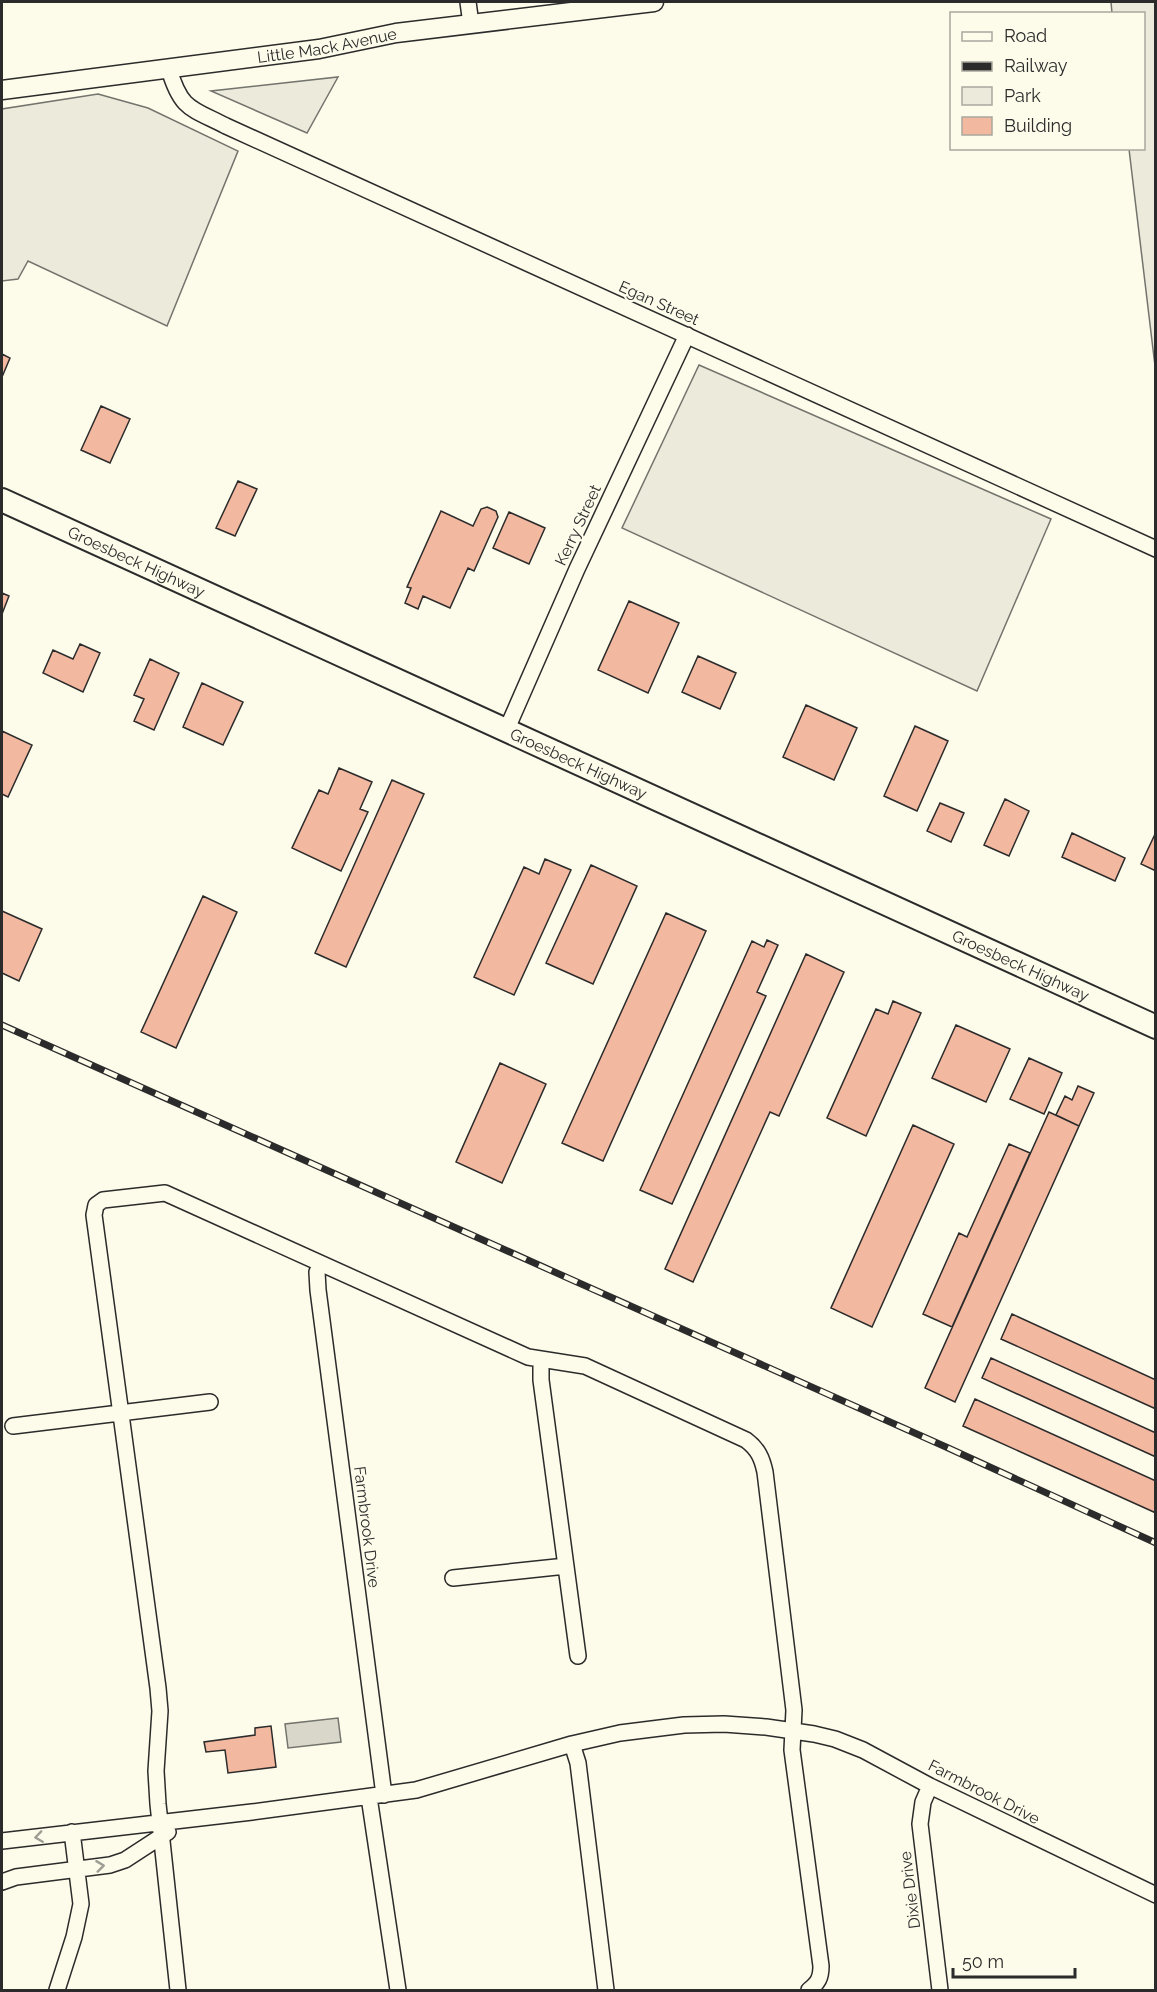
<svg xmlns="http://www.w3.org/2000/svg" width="1157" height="1992" font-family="Raleway,sans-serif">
	<rect width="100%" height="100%" fill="#fdfbea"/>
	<path fill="#ecebdb" stroke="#74746e" stroke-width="1.5" d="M 1111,2 L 1155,2 L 1155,366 L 1129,149 L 1144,148 L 1144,14 L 1112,13 Z
		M 338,77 L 307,133 L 211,91 Z
		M 98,94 L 148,108 L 238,151 L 167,326 L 28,261 L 18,279 L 2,281 L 2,109 Z
		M 699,365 L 1051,519 L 977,691 L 622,528 Z"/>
	<path fill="#d8d7c9" stroke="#74746e" stroke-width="1.5" d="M 338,1718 L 341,1742 L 288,1748 L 285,1724 Z"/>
	<path fill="#f2b8a0" stroke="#2b2b2b" stroke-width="1.5" d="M 2,354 L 10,358 L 2,377 Z
		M 101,406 L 130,419 L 110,463 L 81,450 Z
		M 238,481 L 257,489 L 235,536 L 216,528 Z
		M 487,507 L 496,511 L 498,517 L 474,571 L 468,568 L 450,608 L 423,596 L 418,609 L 405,603 L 411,588 L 407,587 L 441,511 L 473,526 L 481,509 Z
		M 509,512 L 545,528 L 529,564 L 493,548 Z
		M 2,593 L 9,596 L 2,614 Z
		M 629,601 L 679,623 L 648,693 L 598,670 Z
		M 80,644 L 100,653 L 83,692 L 43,673 L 53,650 L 73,659 Z
		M 698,656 L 736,673 L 720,709 L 682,692 Z
		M 150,659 L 179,673 L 154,730 L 134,721 L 144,699 L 134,695 Z
		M 202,683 L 243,702 L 223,745 L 183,727 Z
		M 806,705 L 857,728 L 834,780 L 783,757 Z
		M 915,726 L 948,741 L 917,811 L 884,796 Z
		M 2,731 L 32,745 L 8,797 L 2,794 Z
		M 339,768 L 372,782 L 360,809 L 368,812 L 341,871 L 292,848 L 319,790 L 328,794 Z
		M 392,780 L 424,794 L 346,967 L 315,953 Z
		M 1005,799 L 1029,811 L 1009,856 L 984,845 Z
		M 940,803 L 964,813 L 951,842 L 927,831 Z
		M 1156,832 L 1156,871 L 1141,864 Z
		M 1072,833 L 1125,858 L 1115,881 L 1062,857 Z
		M 545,859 L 571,870 L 514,995 L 474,977 L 524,867 L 539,874 Z
		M 591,865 L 637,886 L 593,984 L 546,963 Z
		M 203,896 L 237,912 L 176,1048 L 141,1032 Z
		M 2,911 L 42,929 L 19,981 L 2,973 Z
		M 666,913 L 706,931 L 603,1161 L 562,1143 Z
		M 767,940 L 778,945 L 757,992 L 766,996 L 672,1204 L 640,1190 L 752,941 L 764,947 Z
		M 806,954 L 844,972 L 779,1116 L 770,1112 L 693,1282 L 665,1269 Z
		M 893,1001 L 921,1013 L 866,1136 L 827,1118 L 876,1009 L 888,1014 Z
		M 956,1025 L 1010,1049 L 986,1102 L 932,1078 Z
		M 1029,1058 L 1062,1073 L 1044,1114 L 1010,1099 Z
		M 500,1063 L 546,1084 L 502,1183 L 456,1162 Z
		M 1078,1086 L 1094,1093 L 1079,1126 L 1056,1115 L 1065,1096 L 1072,1100 Z
		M 1049,1112 L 1079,1126 L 955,1402 L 925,1388 Z
		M 913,1125 L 954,1144 L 872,1327 L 831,1308 Z
		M 1009,1144 L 1030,1153 L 952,1327 L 923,1314 L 959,1233 L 967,1237 Z
		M 1012,1314 L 1156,1380 L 1156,1409 L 1001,1339 Z
		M 991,1358 L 1156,1433 L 1156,1457 L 982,1378 Z
		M 975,1399 L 1156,1481 L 1156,1513 L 963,1426 Z
		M 271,1726 L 276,1767 L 228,1773 L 225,1750 L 206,1752 L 204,1742 L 255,1735 L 255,1728 Z"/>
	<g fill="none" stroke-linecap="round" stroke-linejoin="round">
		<defs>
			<path id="minor" d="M 468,2 L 471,24
				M 169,69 C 181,110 191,108 226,126 L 1156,549
				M 506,731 L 577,569 L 687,335
				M 321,1264 L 317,1272 L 318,1290 L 384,1795
				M 541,1360 L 541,1380 L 578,1656
				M 13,1426 L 210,1402
				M 453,1578 L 566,1566
				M 572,1744 L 578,1763 L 606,1990
				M 930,1786 L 923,1802 L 920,1824 L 940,1990
				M 369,1797 L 398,1990
				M 2,1841 L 252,1812 L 416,1790 L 572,1744 L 620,1733 L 684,1725 L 724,1724 L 766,1727 L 814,1734 L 835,1739 L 863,1750 L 930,1786 L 1156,1895
				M 2,1882 L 16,1877 L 110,1865 L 125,1860 L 168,1832
				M 57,1990 L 74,1937 L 81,1904 L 72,1832
				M 178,1990 L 158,1804 L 156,1771 L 160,1711 L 158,1688 L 94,1215 L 96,1205 L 103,1200 L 165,1193 L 528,1357 L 585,1366 L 746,1440 C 758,1449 762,1458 765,1472 L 794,1710 L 792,1750 L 821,1966 C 821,1978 818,1983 809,1990"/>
			<g id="tertiary">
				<path id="s1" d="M 2,90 L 319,49 L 396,33 L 654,2"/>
			</g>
			<g id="primary">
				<path id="s2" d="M 2,500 L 1156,1027"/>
			</g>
		</defs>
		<use href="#minor" stroke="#2b2b2b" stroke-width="18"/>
		<use href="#tertiary" stroke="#2b2b2b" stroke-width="21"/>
		<use href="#primary" stroke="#2b2b2b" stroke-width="26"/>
		<use href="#minor" stroke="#fdfbea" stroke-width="15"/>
		<use href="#tertiary" stroke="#fdfbea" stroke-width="18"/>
		<use href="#primary" stroke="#fdfbea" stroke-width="22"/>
		<defs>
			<path id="rail" d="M 2,1025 L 946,1447 L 1156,1543"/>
		</defs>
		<use href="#rail" stroke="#2b2b2b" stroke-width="7"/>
		<use href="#rail" stroke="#fdfbea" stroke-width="4.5" stroke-dasharray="14" stroke-linecap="butt"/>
	</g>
	<defs><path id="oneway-chevron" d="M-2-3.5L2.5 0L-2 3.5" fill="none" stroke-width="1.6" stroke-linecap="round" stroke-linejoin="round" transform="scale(1.5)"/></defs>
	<g stroke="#9e9d94">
		<use href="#oneway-chevron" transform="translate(39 1837) rotate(172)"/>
		<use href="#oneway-chevron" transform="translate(100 1866) rotate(-7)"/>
	</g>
	<g text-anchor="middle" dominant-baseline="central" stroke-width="4.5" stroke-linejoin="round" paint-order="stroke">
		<g font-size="16" fill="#2b2b2b" stroke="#fdfbea">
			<text stroke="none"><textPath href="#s1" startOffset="328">Little Mack Avenue</textPath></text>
			<text transform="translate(659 303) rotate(24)">Egan Street</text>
			<text transform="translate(578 525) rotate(-65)">Kerry Street</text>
			<text stroke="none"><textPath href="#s2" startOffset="148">Groesbeck Highway</textPath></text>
			<text stroke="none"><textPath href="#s2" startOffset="634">Groesbeck Highway</textPath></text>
			<text stroke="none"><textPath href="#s2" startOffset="1120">Groesbeck Highway</textPath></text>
			<text transform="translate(367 1527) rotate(83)">Farmbrook Drive</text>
			<text transform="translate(984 1792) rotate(27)">Farmbrook Drive</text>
			<text transform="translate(910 1890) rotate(-97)">Dixie Drive</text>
		</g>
	</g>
	<rect width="1157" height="1992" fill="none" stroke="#2b2b2b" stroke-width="6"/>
	<rect x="950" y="12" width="195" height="138" fill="#fdfbea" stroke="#a9a89e" stroke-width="1.5"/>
	<rect x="962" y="32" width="30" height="9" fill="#fdfbea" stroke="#a9a89e" stroke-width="1.5"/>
	<text x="1004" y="42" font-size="18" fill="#2b2b2b">Road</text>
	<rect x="962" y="62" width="30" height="9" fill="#2b2b2b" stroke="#a9a89e" stroke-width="1.5"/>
	<text x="1004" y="72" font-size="18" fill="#2b2b2b">Railway</text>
	<rect x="962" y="87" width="30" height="18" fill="#ecebdb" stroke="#a9a89e" stroke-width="1.5"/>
	<text x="1004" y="102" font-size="18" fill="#2b2b2b">Park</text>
	<rect x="962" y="117" width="30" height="18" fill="#f2b8a0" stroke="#a9a89e" stroke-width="1.5"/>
	<text x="1004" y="132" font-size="18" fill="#2b2b2b">Building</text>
	<path d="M953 1968v9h122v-9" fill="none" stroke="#2b2b2b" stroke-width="3"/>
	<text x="962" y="1968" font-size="18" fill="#2b2b2b" stroke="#fdfbea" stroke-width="4.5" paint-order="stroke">50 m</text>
</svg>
